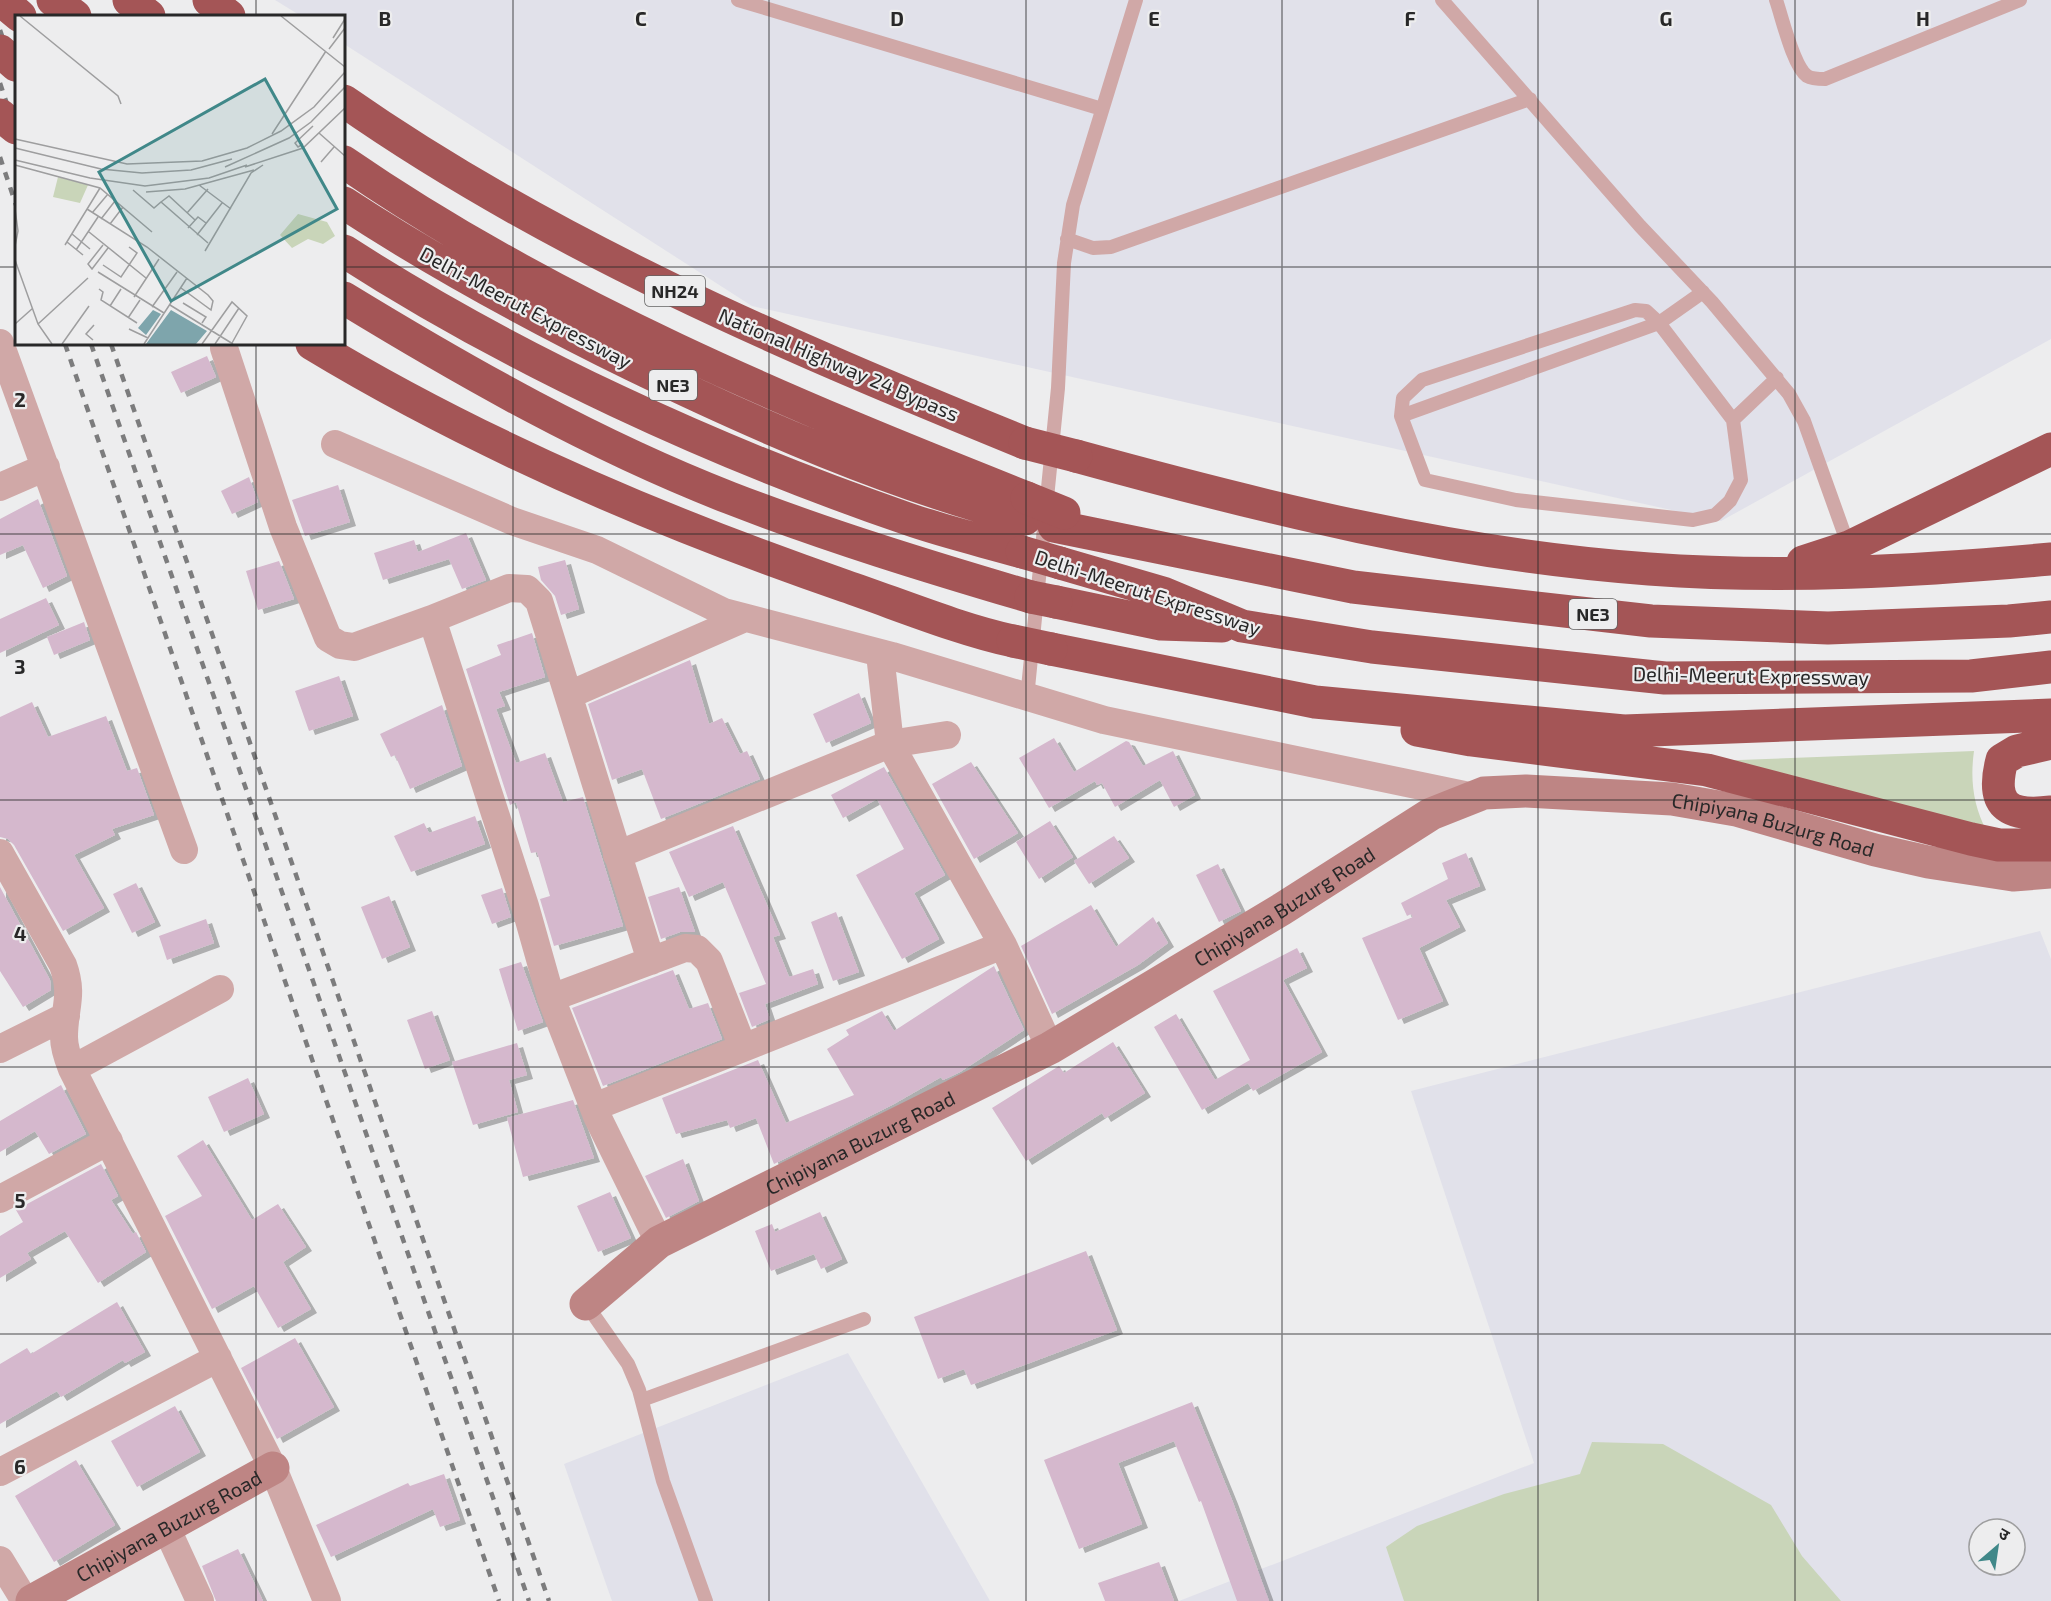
<svg xmlns="http://www.w3.org/2000/svg" width="2051" height="1601" font-family="'Exo 2','Noto Sans Devanagari',sans-serif">
	<defs>
		<filter id="shadow"><feDropShadow dx="6" dy="4" stdDeviation="0" flood-color="#0004"/></filter>
	</defs>
	<rect width="100%" height="100%" fill="#ededee"/>
	<path fill="#e1e1ea" fill-rule="evenodd" d="M 275,0 L 2051,0 L 2051,339 L 1721,521 L 752,306 L 344,44 L 344,16 L 301,16 Z
		M 2040,931 L 2051,959 L 2051,1601 L 1179,1601 L 1534,1463 L 1411,1091 ZM 1979,1529 L 2015,1529 L 2015,1565 L 1979,1565 Z
		M 848,1353 L 990,1601 L 612,1601 L 564,1464 Z"/>
	<path fill="#c9d5b9" d="M 1974,751 C 1970,780 1973,805 1987,832 L 1712,761 Z
		M 1592,1442 L 1663,1444 L 1771,1505 L 1802,1556 L 1841,1601 L 1404,1601 L 1386,1547 L 1417,1526 L 1504,1494 L 1580,1474 Z"/>
	<path fill="#d5b8cd" filter="url(#shadow)" d="M 207,356 L 216,377 L 181,393 L 171,372 Z
		M 249,477 L 258,502 L 232,514 L 221,491 Z
		M 338,485 L 350,522 L 305,536 L 292,500 Z
		M 38,499 L 67,576 L 43,588 L 23,545 L 0,555 L 0,519 Z
		M 466,533 L 486,580 L 462,589 L 449,559 L 383,580 L 374,553 L 414,540 L 418,552 Z
		M 565,560 L 579,609 L 561,615 L 555,596 L 541,580 L 538,567 Z
		M 279,561 L 294,599 L 258,610 L 246,571 Z
		M 46,598 L 59,625 L 0,653 L 0,619 Z
		M 84,622 L 90,640 L 54,655 L 47,637 Z
		M 532,633 L 545,677 L 499,692 L 505,706 L 496,709 L 516,763 L 545,753 L 563,802 L 583,797 L 623,926 L 554,946 L 540,899 L 550,896 L 537,852 L 531,853 L 516,802 L 510,805 L 466,669 L 501,655 L 497,645 Z
		M 690,660 L 709,724 L 722,718 L 740,754 L 747,751 L 760,779 L 661,819 L 642,769 L 612,780 L 588,704 Z
		M 339,676 L 353,716 L 309,731 L 295,691 Z
		M 859,693 L 871,723 L 826,743 L 813,714 Z
		M 32,702 L 48,737 L 106,716 L 127,771 L 137,768 L 154,815 L 112,829 L 115,835 L 74,855 L 104,908 L 63,931 L 14,845 L 8,839 L 0,837 L 0,717 Z
		M 442,705 L 462,766 L 410,789 L 395,755 L 391,757 L 380,734 Z
		M 1054,738 L 1074,772 L 1126,741 L 1129,742 L 1143,766 L 1173,751 L 1195,795 L 1174,807 L 1160,780 L 1115,807 L 1102,783 L 1097,785 L 1095,781 L 1049,808 L 1019,758 Z
		M 971,762 L 1018,833 L 974,859 L 932,784 Z
		M 884,767 L 945,875 L 914,893 L 939,939 L 902,959 L 856,875 L 904,849 L 877,799 L 843,818 L 831,795 Z
		M 475,816 L 485,844 L 411,872 L 394,836 L 424,823 L 429,833 Z
		M 1050,821 L 1073,857 L 1039,879 L 1016,842 Z
		M 733,826 L 780,935 L 773,937 L 789,977 L 813,969 L 818,984 L 765,1004 L 770,1019 L 752,1027 L 739,993 L 766,984 L 723,882 L 689,897 L 669,852 Z
		M 1114,836 L 1129,858 L 1089,884 L 1074,861 Z
		M 1466,853 L 1480,886 L 1446,900 L 1460,927 L 1419,948 L 1443,1001 L 1398,1020 L 1362,938 L 1413,917 L 1411,914 L 1407,916 L 1401,903 L 1448,879 L 1442,863 Z
		M 1218,864 L 1241,911 L 1219,922 L 1196,875 Z
		M 136,883 L 155,922 L 132,933 L 113,894 Z
		M 0,887 L 50,980 L 51,990 L 23,1007 L 0,971 Z
		M 679,887 L 695,932 L 680,932 L 661,939 L 648,897 Z
		M 502,888 L 511,917 L 492,924 L 481,895 Z
		M 389,896 L 410,947 L 382,959 L 361,907 Z
		M 1091,905 L 1116,947 L 1153,917 L 1168,943 L 1138,965 L 1052,1014 L 1021,946 Z
		M 836,912 L 859,972 L 833,981 L 811,922 Z
		M 206,919 L 214,943 L 167,960 L 159,936 Z
		M 1297,948 L 1307,968 L 1283,980 L 1322,1052 L 1253,1091 L 1248,1083 L 1202,1110 L 1154,1027 L 1176,1014 L 1215,1080 L 1250,1060 L 1213,991 Z
		M 521,962 L 543,1022 L 518,1031 L 499,969 Z
		M 994,966 L 1024,1030 L 960,1072 L 943,1080 L 941,1077 L 892,1105 L 774,1164 L 756,1118 L 730,1128 L 727,1120 L 676,1134 L 662,1098 L 758,1060 L 786,1123 L 854,1095 L 827,1049 L 849,1035 L 846,1030 L 882,1011 L 894,1031 Z
		M 673,970 L 689,1009 L 708,1003 L 722,1039 L 603,1086 L 572,1008 Z
		M 432,1011 L 450,1060 L 425,1069 L 407,1020 Z
		M 1113,1042 L 1145,1093 L 1105,1118 L 1102,1113 L 1026,1161 L 992,1108 L 1059,1066 L 1064,1073 Z
		M 517,1043 L 527,1075 L 509,1080 L 518,1112 L 473,1125 L 452,1062 Z
		M 248,1078 L 264,1114 L 224,1132 L 208,1097 Z
		M 61,1085 L 86,1134 L 49,1154 L 35,1131 L 0,1152 L 0,1121 Z
		M 573,1100 L 594,1158 L 523,1177 L 507,1118 Z
		M 203,1140 L 252,1220 L 278,1204 L 306,1247 L 283,1262 L 311,1309 L 278,1328 L 254,1286 L 212,1309 L 165,1216 L 202,1196 L 177,1156 Z
		M 683,1159 L 699,1201 L 666,1218 L 645,1176 Z
		M 101,1164 L 118,1196 L 111,1200 L 133,1234 L 136,1232 L 146,1252 L 98,1283 L 65,1231 L 27,1253 L 31,1259 L 0,1278 L 0,1236 L 23,1222 L 16,1210 Z
		M 610,1192 L 631,1238 L 598,1252 L 577,1206 Z
		M 820,1212 L 842,1259 L 821,1269 L 814,1254 L 771,1271 L 755,1231 L 772,1224 L 775,1232 Z
		M 1086,1251 L 1117,1330 L 971,1385 L 964,1369 L 938,1379 L 914,1317 Z
		M 117,1302 L 145,1352 L 125,1363 L 123,1360 L 61,1397 L 57,1391 L 0,1424 L 0,1364 L 27,1348 L 31,1354 Z
		M 295,1338 L 334,1407 L 277,1439 L 241,1368 Z
		M 1192,1402 L 1232,1500 L 1269,1601 L 1237,1601 L 1201,1501 L 1199,1502 L 1174,1441 L 1118,1463 L 1142,1524 L 1079,1549 L 1044,1460 Z
		M 175,1406 L 200,1452 L 137,1487 L 111,1441 Z
		M 76,1460 L 115,1525 L 54,1562 L 15,1496 Z
		M 444,1474 L 460,1520 L 440,1527 L 433,1509 L 331,1557 L 316,1525 L 408,1483 L 410,1486 Z
		M 238,1549 L 263,1601 L 216,1601 L 202,1566 Z
		M 1159,1562 L 1174,1601 L 1105,1601 L 1098,1583 Z"/>
	<g fill="none" stroke-linecap="round" stroke-linejoin="round">
		<path stroke="#d0a8a7" stroke-width="14" d="M 738,0 L 1102,109
			M 1442,0 L 1640,226 L 1712,302 L 1789,394 L 1804,421 L 1849,547
			M 1776,0 C 1782,17 1793,66 1807,76 C 1812,79 1819,79 1825,79 L 2020,0
			M 1067,239 L 1093,248 L 1111,247 L 1530,99
			M 1401,416 L 1659,323 L 1733,420 L 1741,480 L 1730,501 L 1715,515 L 1693,520 L 1516,500 L 1425,480 L 1401,416 L 1403,398 L 1422,380 L 1635,310 L 1646,311 L 1659,323 L 1703,292
			M 1733,420 L 1777,378
			M 1027,698 L 1058,388 L 1064,263 L 1073,205 L 1136,0
			M 586,1304 L 628,1364 L 639,1390 L 663,1481 L 706,1601
			M 642,1400 L 864,1319"/>
		<path stroke="#d0a8a7" stroke-width="28" d="M 0,343 L 184,850
			M 224,348 L 283,527 L 328,638 L 340,645 L 354,647 L 432,619 L 525,906 L 551,998 L 597,1116 L 659,1242
			M 335,444 L 512,521 L 597,550 L 724,612 L 892,656 L 1104,720 L 1474,797
			M 0,487 L 46,467
			M 432,619 L 509,588 L 527,589 L 539,601 L 651,961
			M 880,654 L 890,744 L 1003,945 L 1050,1048
			M 569,695 L 745,618
			M 0,853 L 63,965 C 74,996 64,1007 64,1037 C 64,1048 68,1059 72,1069 L 273,1468 L 327,1601
			M 617,855 L 890,744 L 947,735
			M 551,998 L 685,948 L 697,949 L 709,961 L 743,1048
			M 0,1049 L 66,1016
			M 72,1069 L 220,989
			M 594,1107 L 1003,945
			M 0,1199 L 109,1141
			M 0,1472 L 218,1358
			M 166,1527 L 200,1601
			M 0,1560 L 25,1601"/>
		<g stroke="#be8584" stroke-width="33">
			<path id="s1" d="M 586,1304 L 659,1242 L 1050,1048 L 1282,909 L 1431,814 L 1484,793 L 1526,791 L 1672,799 L 1736,810 L 1875,850 L 1928,862 L 2013,875 L 2051,872"/>
			<path id="s2" d="M 32,1601 L 273,1468"/>
		</g>
		<path stroke="#a45556" stroke-width="33" d="M 1,0 L 20,16
			M 53,0 L 75,16
			M 129,0 L 149,16
			M 209,0 L 229,16
			M 344,101 C 553,247 790,347 1025,443
			M 344,162 C 553,306 792,405 1027,498
			M 344,203 C 436,263 533,316 633,365 C 759,426 889,483 1025,519
			M 344,251 C 515,361 716,453 908,519 C 945,532 984,541 1022,552
			M 344,298 C 467,373 594,445 730,498 C 828,536 929,567 1031,597
			M 312,344 C 479,445 660,522 845,586 C 898,604 958,629 1013,641
			M 1076,456 C 1265,508 1453,555 1649,569 C 1783,579 1918,571 2051,559
			M 1054,526 L 1353,587 L 1651,621 L 1828,628 L 2009,621 L 2051,617
			M 1803,562 L 1849,547 L 2051,449
			M 1060,563 L 1163,593 L 1242,626 L 1372,647 L 1665,678 L 1971,676 L 2051,667
			M 1056,602 L 1161,624 L 1222,626
			M 1051,649 L 1315,702 L 1624,731 L 2051,715
			M 1417,730 L 1471,740 L 1707,770 L 1971,839 L 1999,845 L 2051,845
			M 2051,743 L 2017,751 L 2002,760 C 1990,805 2007,817 2051,812"/>
		<path stroke="#7c7c7d" stroke-width="4.5" stroke-dasharray="8 8" stroke-linecap="butt" d="M 0,30 L 16,76
			M 0,83 L 16,131
			M 0,157 L 16,205
			M 65,344 L 499,1601
			M 91,344 L 529,1601
			M 111,344 L 549,1601"/>
		<path stroke="#a45556" stroke-width="33" d="M 0,51 L 16,65
			M 0,115 L 16,128
			M 1025,443 L 1076,456
			M 1027,498 L 1064,513
			M 1022,552 L 1060,563
			M 1031,597 L 1056,602
			M 1013,641 L 1051,649"/>
	</g>
	<path fill="none" stroke="#282828" stroke-width="1.5" stroke-opacity="0.55" d="M 256,0 L 256,16M 513,0 L 513,1601M 769,0 L 769,1601M 1026,0 L 1026,1601M 1282,0 L 1282,1601M 1538,0 L 1538,1601M 1795,0 L 1795,1601M 0,267 L 16,267M 344,267 L 2051,267M 256,344 L 256,1601M 0,534 L 2051,534M 0,800 L 2051,800M 0,1067 L 2051,1067M 0,1334 L 2051,1334"/>
	<g text-anchor="middle" dominant-baseline="central" stroke-width="4.5" stroke-linejoin="round" paint-order="stroke">
		<g fill="#ededee" stroke="#636363" stroke-width="1.5">
			<rect x="645" y="276" width="60" height="30" rx="4.5"/>
			<rect x="649" y="370" width="48" height="30" rx="4.5"/>
			<rect x="1569" y="599" width="48" height="30" rx="4.5"/>
		</g>
		<g font-size="18" font-weight="bold" fill="#282828">
			<text x="675" y="291">NH24</text>
			<text x="673" y="385">NE3</text>
			<text x="1593" y="614">NE3</text>
		</g>
		<g font-size="20" fill="#282828" stroke="#ededee">
			<text transform="translate(526 307) rotate(28)">Delhi-Meerut Expressway</text>
			<text transform="translate(839 364) rotate(23)">National Highway 24 Bypass</text>
			<text transform="translate(1148 592) rotate(18)">Delhi-Meerut Expressway</text>
			<text transform="translate(1751 675) rotate(1)">Delhi-Meerut Expressway</text>
			<text stroke="none"><textPath href="#s1" startOffset="1329">Chipiyana Buzurg Road</textPath></text>
			<text stroke="none"><textPath href="#s1" startOffset="806">Chipiyana Buzurg Road</textPath></text>
			<text stroke="none"><textPath href="#s1" startOffset="320">Chipiyana Buzurg Road</textPath></text>
			<text stroke="none"><textPath href="#s2" startOffset="156">Chipiyana Buzurg Road</textPath></text>
		</g>
	</g>
	<g transform="translate(15 15)">
		<rect width="330" height="330" fill="#ededee"/>
		<path d="M 43,162 L 73,170 L 65,188 L 38,182 ZM 283,199 L 312,207 L 320,221 L 308,229 L 293,224 L 277,233 L 265,220 Z" fill="#c9d5b9"/>
		<path d="M 138,295 L 146,299 L 131,320 L 123,313 ZM 156,295 L 192,316 L 181,329 L 131,329 Z" fill="#7ea5ac"/>
		<path fill="none" stroke="#9e9e9f" stroke-width="1.5" d="M 5,1 L 103,81 L 106,89M 266,1 L 330,52M 318,23 L 330,4M 314,34 L 330,13M 304,118 L 330,141M 257,119 L 311,36M 0,124 L 112,149 L 187,146 L 232,133 L 266,116 L 299,92 L 330,57M 288,129 L 283,132 L 280,128 L 298,111M 0,133 L 86,154 L 127,158 L 176,155 L 217,144M 0,145 L 75,163 L 130,171 L 194,163 L 232,150M 306,147 L 319,132M 0,150 L 85,173 L 137,217M 210,152 L 274,123 L 296,107 L 330,72M 230,152 L 288,133 L 330,93M 184,170 L 216,194M 118,175 L 139,193 L 146,187 L 193,228M 131,177 L 170,174 L 239,155M 146,187 L 154,181 L 180,205M 0,194 L 3,216 L 0,231M 72,194 L 132,232 L 193,280 L 198,286 L 196,295 L 166,273M 77,198 L 93,179M 172,198 L 193,174M 86,204 L 100,186M 95,209 L 108,192M 173,213 L 183,202 L 191,208M 74,217 L 131,263M 57,219 L 75,234M 182,220 L 207,188M 52,227 L 68,240M 50,230 L 85,173M 88,230 L 73,249 L 77,254 L 93,233M 61,235 L 83,202M 190,236 L 236,158 L 248,150M 0,245 L 23,309 L 37,329M 88,250 L 106,262 L 122,238 L 114,232M 83,257 L 149,298M 84,274 L 88,277 L 86,285 L 122,308M 119,282 L 144,244M 168,288 L 191,302 L 187,308M 155,290 L 218,329M 95,291 L 106,274M 137,292 L 162,257M 113,303 L 125,285M 0,309 L 18,293M 23,309 L 73,263M 114,314 L 133,323M 78,325 L 71,319 L 79,310M 47,329 L 74,291M 129,329 L 172,263M 187,329 L 217,287 L 232,301 L 217,328M 200,329 L 224,293"/>
		<path fill="#408889" fill-opacity="0.15" stroke="#408889" stroke-width="3" d="M 250,64 L 322,194 L 156,286 L 84,157 Z"/>
		<rect width="330" height="330" fill="none" stroke="#282828" stroke-width="3"/>
	</g>
	<g font-size="20" text-anchor="middle" font-weight="bold" fill="#282828" stroke="#ededee" stroke-width="4.5" stroke-linejoin="round" paint-order="stroke">
		<text x="385" y="26">B</text>
		<text x="641" y="26">C</text>
		<text x="897" y="26">D</text>
		<text x="1154" y="26">E</text>
		<text x="1410" y="26">F</text>
		<text x="1666" y="26">G</text>
		<text x="1923" y="26">H</text>
		<text x="20" y="407">2</text>
		<text x="20" y="674">3</text>
		<text x="20" y="941">4</text>
		<text x="20" y="1208">5</text>
		<text x="20" y="1474">6</text>
	</g>
	<g transform="translate(1997 1547) rotate(29)"><circle r="28" fill="#ededee" stroke="#9e9e9f" stroke-width="1.5"/>
	<path d="M0-4.5L10 22L0 15L-10 22Z" fill="#408889"/>
	<text y="-9" font-size="16" font-weight="bold" text-anchor="middle" fill="#282828">उ</text>
	</g>
</svg>
